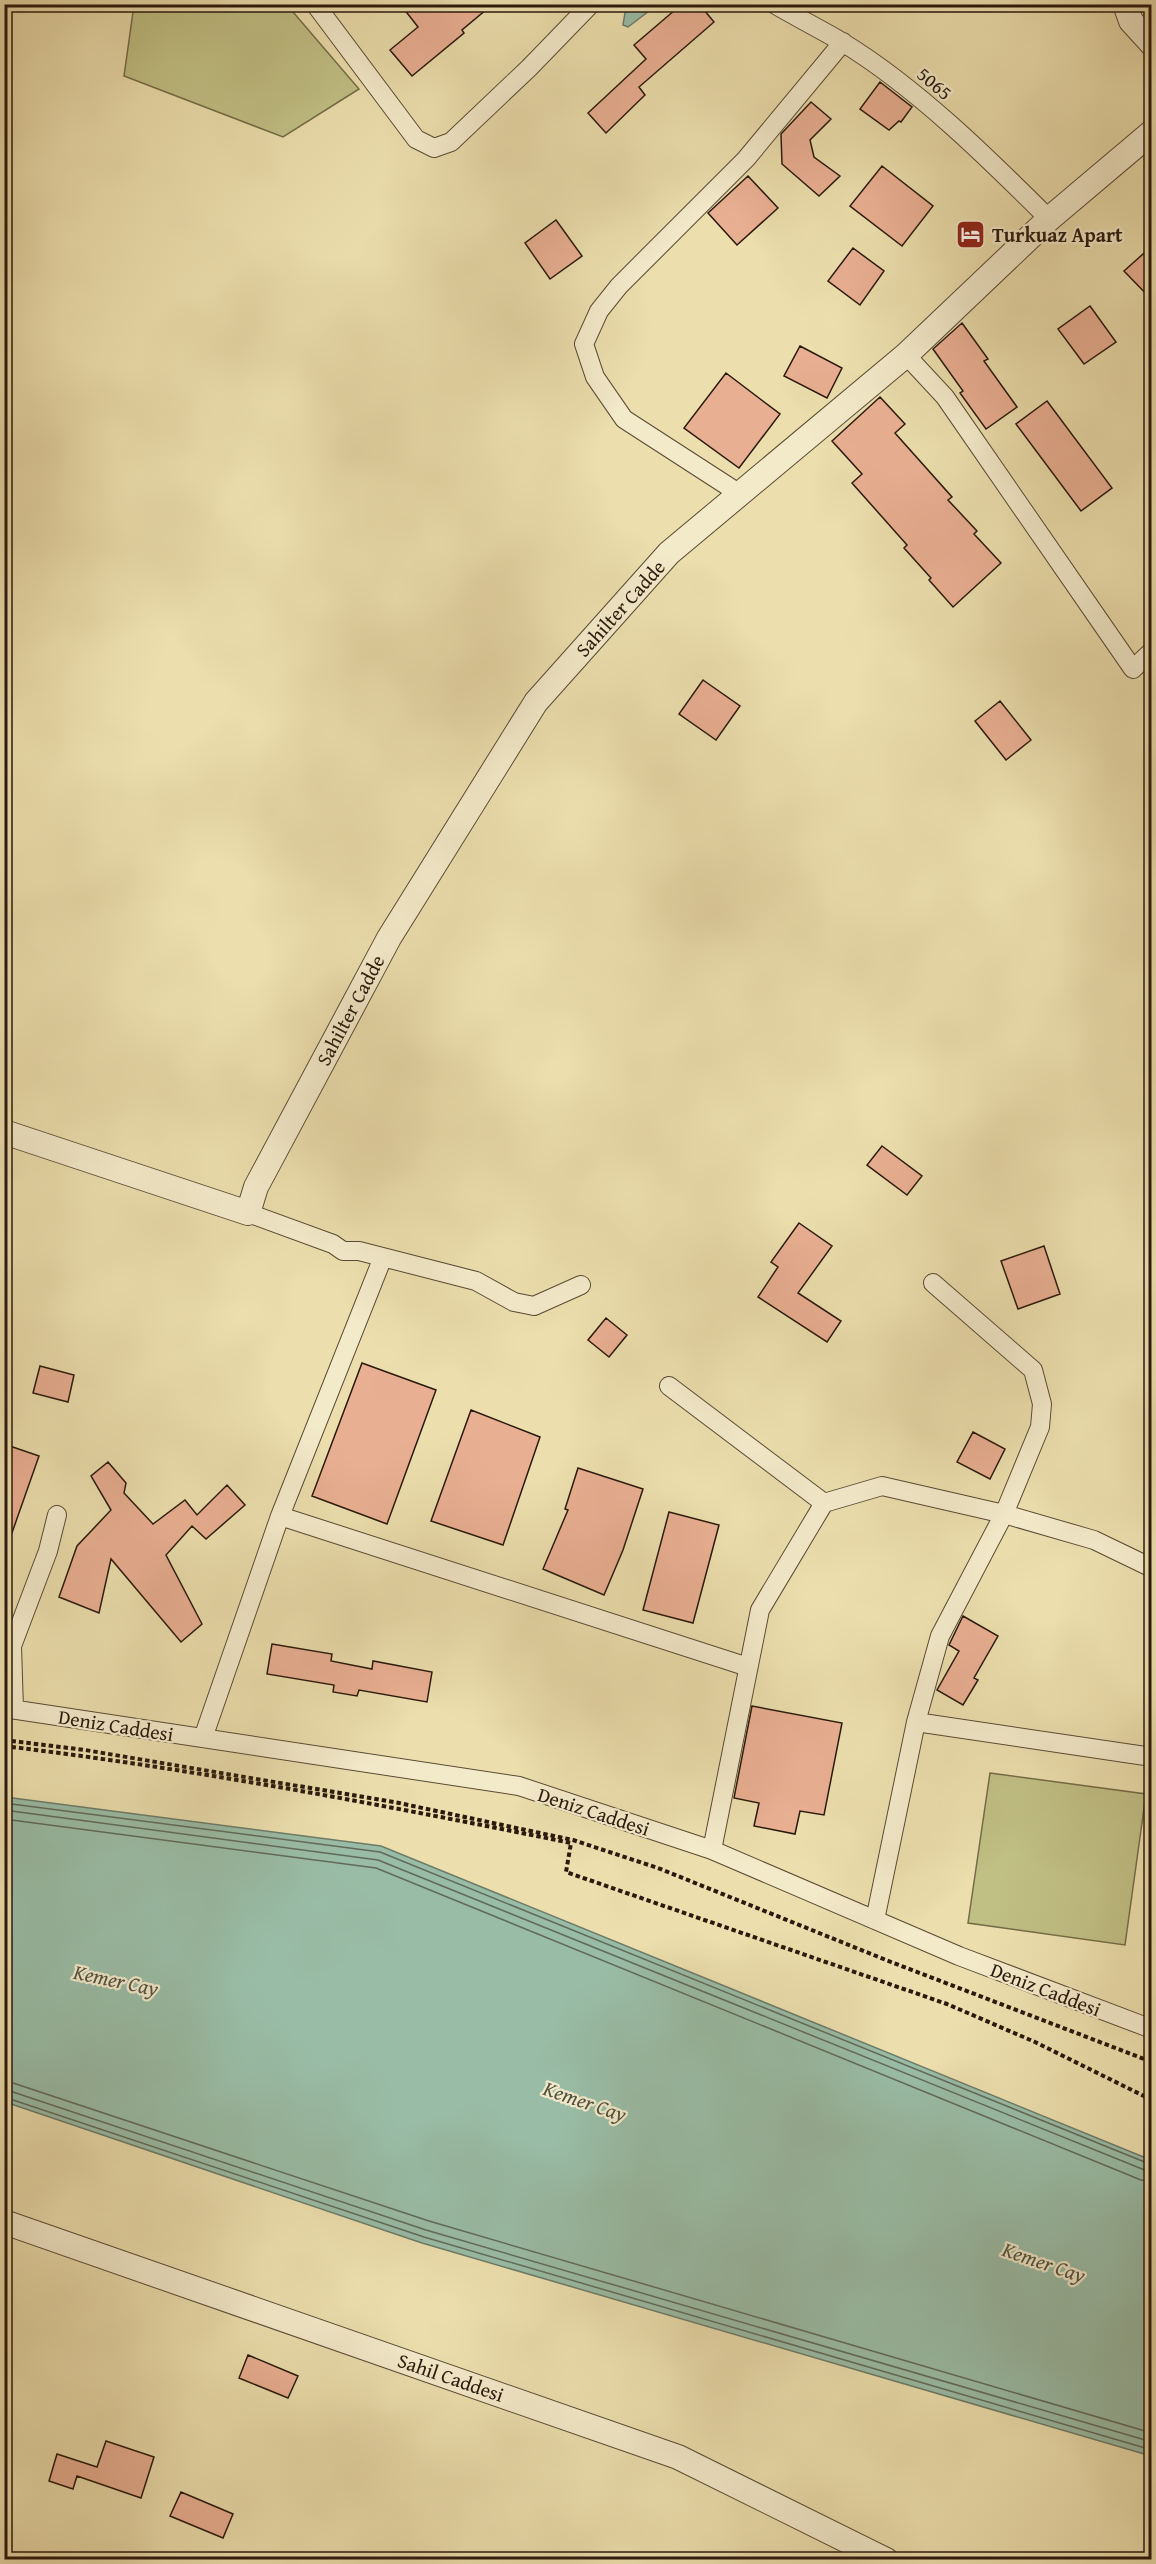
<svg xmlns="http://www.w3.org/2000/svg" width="1156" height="2564" font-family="'Gentium Book Plus',serif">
	<rect width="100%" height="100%" fill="#ecdead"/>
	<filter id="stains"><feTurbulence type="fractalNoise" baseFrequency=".00333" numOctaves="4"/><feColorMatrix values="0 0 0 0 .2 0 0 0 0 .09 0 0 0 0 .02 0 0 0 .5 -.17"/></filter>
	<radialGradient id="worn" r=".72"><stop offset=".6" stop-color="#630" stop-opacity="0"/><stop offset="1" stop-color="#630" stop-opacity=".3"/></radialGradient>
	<path fill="#c0bf84" stroke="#756c48" stroke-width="1.5" d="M 134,5 L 287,5 L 359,89 L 283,137 L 124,76 Z
		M 990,1773 L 1146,1794 L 1125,1945 L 968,1923 Z"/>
	<path fill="#99bca6" stroke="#6d7b69" stroke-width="1.5" d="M 635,5 L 657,5 L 628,27 L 623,25 L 625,13 Z
		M 5,1797 L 381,1846 L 1151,2160 L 1151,2456 L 422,2243 L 5,2102 Z"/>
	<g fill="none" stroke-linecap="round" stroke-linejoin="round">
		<path stroke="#626a5a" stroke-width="1.5" d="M 4,1803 L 380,1852 L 1152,2165
			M 4,1810 L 378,1860 L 1152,2173
			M 4,1819 L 376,1868 L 1141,2180 L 1152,2182
			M 4,2080 L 429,2221 L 1152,2433
			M 4,2089 L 426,2230 L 1152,2442
			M 4,2097 L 424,2237 L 1152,2450"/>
	</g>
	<path fill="#e9af92" stroke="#2a190d" stroke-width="1.5" d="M 400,4 L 493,4 L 462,30 L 464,33 L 412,76 L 390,50 L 418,27 Z
		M 682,4 L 699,4 L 714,22 L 639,87 L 645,95 L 606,133 L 588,113 L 646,59 L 634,45 Z
		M 880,82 L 912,107 L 901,122 L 899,121 L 889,130 L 860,109 Z
		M 811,102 L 831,119 L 810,140 L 814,157 L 840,176 L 819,196 L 782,164 L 781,134 Z
		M 882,166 L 933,206 L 902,246 L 850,206 Z
		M 748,176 L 778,208 L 737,245 L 708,213 Z
		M 556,220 L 582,256 L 550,279 L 525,243 Z
		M 1152,246 L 1152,300 L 1124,271 Z
		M 853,248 L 884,271 L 860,305 L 828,281 Z
		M 1090,306 L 1116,342 L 1084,364 L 1058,329 Z
		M 962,323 L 988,359 L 984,361 L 1017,407 L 986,429 L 960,393 L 963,391 L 933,349 Z
		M 800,346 L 842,368 L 827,398 L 784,376 Z
		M 726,373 L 780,414 L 739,468 L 684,428 Z
		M 880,397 L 905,424 L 895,433 L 952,497 L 948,500 L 977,531 L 974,534 L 1001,563 L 953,607 L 929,580 L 931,578 L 904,548 L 907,545 L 852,483 L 862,474 L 832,441 Z
		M 1047,401 L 1112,488 L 1081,511 L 1016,424 Z
		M 703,680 L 740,706 L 716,740 L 679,714 Z
		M 1000,701 L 1031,740 L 1006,760 L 975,721 Z
		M 882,1146 L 922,1176 L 907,1195 L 867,1165 Z
		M 799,1223 L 832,1246 L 798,1293 L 841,1321 L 827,1342 L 758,1297 L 778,1267 L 771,1262 Z
		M 1044,1246 L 1060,1294 L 1018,1309 L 1001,1261 Z
		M 606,1318 L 627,1335 L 609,1357 L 588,1340 Z
		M 362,1363 L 436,1390 L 387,1524 L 312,1496 Z
		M 40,1366 L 74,1375 L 68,1402 L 33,1393 Z
		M 471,1410 L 540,1437 L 503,1545 L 431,1521 Z
		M 973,1432 L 1005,1449 L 990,1479 L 957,1462 Z
		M 4,1444 L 39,1456 L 7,1547 L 4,1547 Z
		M 108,1462 L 126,1483 L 124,1493 L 153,1524 L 185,1500 L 197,1515 L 227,1485 L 245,1505 L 206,1539 L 192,1526 L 166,1555 L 202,1624 L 181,1642 L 111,1559 L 99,1613 L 59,1597 L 77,1546 L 111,1510 L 91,1476 Z
		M 578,1468 L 643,1489 L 623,1550 L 604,1595 L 543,1569 L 568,1510 L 565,1509 Z
		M 669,1512 L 719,1525 L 693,1623 L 643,1610 Z
		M 963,1616 L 998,1636 L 974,1678 L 978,1680 L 963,1705 L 937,1690 L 959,1651 L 949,1645 Z
		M 272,1644 L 332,1654 L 331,1661 L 372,1669 L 373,1661 L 432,1672 L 427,1702 L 359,1690 L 357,1696 L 333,1692 L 334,1685 L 267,1674 Z
		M 752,1706 L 842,1723 L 824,1815 L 800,1811 L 795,1834 L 754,1826 L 759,1803 L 734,1798 Z
		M 248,2355 L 298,2376 L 288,2398 L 239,2378 Z
		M 106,2441 L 154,2457 L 141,2498 L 77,2476 L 73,2489 L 49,2481 L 57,2454 L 97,2467 Z
		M 181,2492 L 233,2514 L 223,2538 L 170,2516 Z"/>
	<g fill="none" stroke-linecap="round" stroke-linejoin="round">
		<defs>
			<path id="minor" d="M 315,4 L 416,139 L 434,148 L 451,142 L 529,68 L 591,4
				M 774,4 C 796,17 820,29 842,42 C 916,87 988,158 1049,219
				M 906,355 L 945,397 L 1133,669 L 1152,651
				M 740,494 L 624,419 L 595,377 L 584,344 L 599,311 L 619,286 L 746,159 L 843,42
				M 248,1213 L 333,1244 L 343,1251 L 359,1251 L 476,1281 L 514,1302 L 534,1306 L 581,1285
				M 669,1386 L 824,1503 L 760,1610 L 712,1850
				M 824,1503 L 882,1486 L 1004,1514 L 1094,1540 L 1152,1568
				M 280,1516 L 748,1667
				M 4,1708 L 519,1786 L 712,1850 L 959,1956 L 1152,2029
				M 14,1709 L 12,1646 L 48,1551 L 57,1515
				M 916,1722 L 1152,1757
				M 203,1738 L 280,1516 L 383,1257
				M 875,1920 L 916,1722 L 940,1636 L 1004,1514 L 1040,1427 L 1042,1404 L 1033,1370 L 933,1283"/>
			<path id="tertiary" d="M 1125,4 L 1131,21 L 1152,44
				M 4,1132 L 248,1213 L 256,1187 L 389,938 L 536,702 L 669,553 L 906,355 L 1049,219 L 1152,132
				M 4,2222 L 678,2457 L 886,2560"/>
		</defs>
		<use href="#minor" stroke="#5a4a35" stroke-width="20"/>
		<use href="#tertiary" stroke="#5a4a35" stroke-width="26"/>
		<path stroke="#2a190d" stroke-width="4" stroke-dasharray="4.5 3" stroke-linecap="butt" d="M 4,1740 L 85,1750 L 399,1803 L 573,1840 L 658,1868 L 891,1962 L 1152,2062
			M 4,1746 C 195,1769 384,1805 571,1843 L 566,1872 L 947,2004 L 1035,2042 L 1152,2100"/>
		<use href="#minor" stroke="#f3eaca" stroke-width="18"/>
		<use href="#tertiary" stroke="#f3eaca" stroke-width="24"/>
	</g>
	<defs>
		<symbol id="hotel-square" viewBox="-11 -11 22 22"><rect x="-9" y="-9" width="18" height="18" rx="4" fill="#8f2418" stroke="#f3eaca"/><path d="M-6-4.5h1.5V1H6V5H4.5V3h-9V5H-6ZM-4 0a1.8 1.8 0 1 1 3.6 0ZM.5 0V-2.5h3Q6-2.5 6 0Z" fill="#fff"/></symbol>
	</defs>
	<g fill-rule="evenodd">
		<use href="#hotel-square" x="954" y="218" width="33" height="33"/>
	</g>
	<g text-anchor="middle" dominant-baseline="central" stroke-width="4.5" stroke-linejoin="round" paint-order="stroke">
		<g font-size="20" fill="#2a190d" stroke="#f3eaca">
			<text transform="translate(935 83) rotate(40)">5065</text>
			<text transform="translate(620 608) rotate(-48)">Sahilter Cadde</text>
			<text transform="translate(350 1010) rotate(-62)">Sahilter Cadde</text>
			<text transform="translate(116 1725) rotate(9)">Deniz Caddesi</text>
			<text transform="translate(594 1811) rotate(18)">Deniz Caddesi</text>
			<text transform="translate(1046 1989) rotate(21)">Deniz Caddesi</text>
			<text transform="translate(451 2377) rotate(19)">Sahil Caddesi</text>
		</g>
		<g font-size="20" font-weight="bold" fill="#2a190d" stroke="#f3eaca" text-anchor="start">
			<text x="992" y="234">Turkuaz Apart</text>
		</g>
		<g font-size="21" font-style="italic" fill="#515243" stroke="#f3eaca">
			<text transform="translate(116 1980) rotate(12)">Kemer Cay</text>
			<text transform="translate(585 2101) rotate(19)">Kemer Cay</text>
			<text transform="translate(1044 2262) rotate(19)">Kemer Cay</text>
		</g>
	</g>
	<rect width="1156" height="2564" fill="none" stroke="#ecdead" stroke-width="24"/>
	<rect x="6" y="6" width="1144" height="2552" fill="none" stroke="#2a190d" stroke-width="3"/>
	<rect x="12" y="12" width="1132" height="2540" fill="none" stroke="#2a190d" stroke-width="1.5"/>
	<rect width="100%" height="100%" filter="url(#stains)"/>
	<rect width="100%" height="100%" fill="url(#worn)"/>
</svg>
